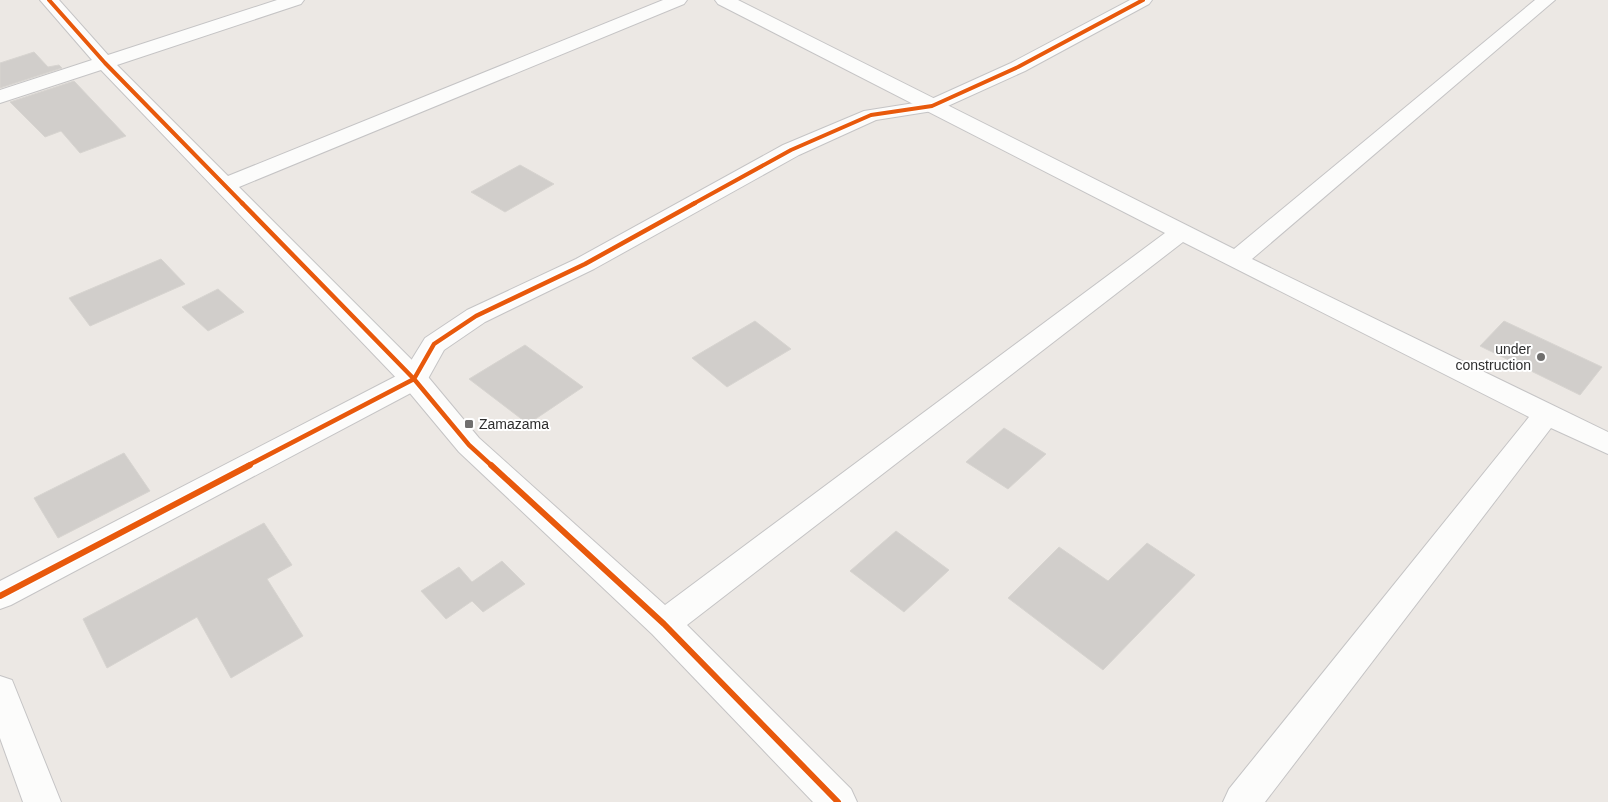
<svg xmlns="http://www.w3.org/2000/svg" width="1608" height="802" font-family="Arial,sans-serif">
	<rect width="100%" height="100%" fill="#ece8e4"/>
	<path fill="#d1cecb" stroke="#d7d4d0" d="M 34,52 L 48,67 L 59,65 L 62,68 L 0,88 L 0,63 Z
		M 74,81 L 126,136 L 80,153 L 61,131 L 45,137 L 10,102 Z
		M 520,165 L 554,184 L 505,212 L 471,192 Z
		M 161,259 L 185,284 L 90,326 L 69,298 Z
		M 218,289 L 244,312 L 208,331 L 182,307 Z
		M 755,321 L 791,349 L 727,387 L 692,358 Z
		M 1504,321 L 1602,367 L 1580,395 L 1480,346 Z
		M 525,345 L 583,387 L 528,424 L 469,379 Z
		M 1004,428 L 1046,454 L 1008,489 L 966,462 Z
		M 124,453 L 150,491 L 58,538 L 34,498 Z
		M 264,523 L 292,565 L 267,579 L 303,636 L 231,678 L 197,617 L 107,668 L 83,619 Z
		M 896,531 L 949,570 L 904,612 L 850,571 Z
		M 1147,543 L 1195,575 L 1103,670 L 1008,598 L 1059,547 L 1108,581 Z
		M 502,561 L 525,584 L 483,612 L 472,601 L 446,619 L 421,591 L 459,567 L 472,582 Z"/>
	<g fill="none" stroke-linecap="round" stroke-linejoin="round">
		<defs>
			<path id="minor" d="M 40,0 L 59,0 L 108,55 L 277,0 L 304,0 L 301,4 L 117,65 L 228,176 L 663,0 L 687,0 L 684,4 L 239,187 L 424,372 L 479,438 L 665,605 L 1165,233 L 718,4 L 715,0 L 738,0 L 1234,249 L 1535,0 L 1555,0 L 1252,259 L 1608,432 L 1608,454 L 1551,428 L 1265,802 L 1223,802 L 1229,789 L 1529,417 L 1183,242 L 687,625 L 851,789 L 857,802 L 813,802 L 652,634 L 459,452 L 404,386 L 101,70 L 0,103 L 0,90 L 92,60 Z
				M 0,676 L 12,680 L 61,802 L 23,802 L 0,738 Z"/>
			<path id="tertiary" d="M 1130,0 L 1152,0 L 1149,4 L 1025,71 L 939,110 L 876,120 L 799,155 L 594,269 L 485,322 L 444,350 L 424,386 L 11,605 L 0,609 L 0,581 L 404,372 L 425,338 L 467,310 L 576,259 L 783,145 L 864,111 L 927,101 L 1011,63 Z"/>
		</defs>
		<use href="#minor" stroke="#c5c4c5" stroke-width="2"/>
		<use href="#tertiary" stroke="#c5c4c5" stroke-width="2"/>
		<use href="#minor" fill="#fcfcfb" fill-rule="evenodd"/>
		<use href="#tertiary" fill="#fcfcfb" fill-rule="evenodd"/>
		<defs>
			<path id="cycleway-far2" d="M 49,0 L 105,63 L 243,204
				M 693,204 L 791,150 L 871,115 L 932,106 L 1018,67 L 1143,0"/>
			<path id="cycleway-far1" d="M 242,203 L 414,379 L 469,445 L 492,466
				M 247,466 L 414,379 L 434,344 L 476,316 L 585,264 L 695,203"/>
			<path id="cycleway" d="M 491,465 L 664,624 L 838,802
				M 0,596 L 250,465"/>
		</defs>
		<use href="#cycleway-far2" stroke="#fff" stroke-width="6"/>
		<use href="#cycleway-far1" stroke="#fff" stroke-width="8"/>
		<use href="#cycleway" stroke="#fff" stroke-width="9"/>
		<use href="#cycleway-far2" stroke="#e8590c" stroke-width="4"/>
		<use href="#cycleway-far1" stroke="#e8590c" stroke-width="4.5"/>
		<use href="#cycleway" stroke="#e8590c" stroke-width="6"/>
	</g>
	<g fill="#706f6e" stroke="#fff" stroke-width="2">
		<circle cx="1541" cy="357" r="5"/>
		<rect x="464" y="419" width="10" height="10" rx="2.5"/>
	</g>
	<g text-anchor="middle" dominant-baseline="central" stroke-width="4" stroke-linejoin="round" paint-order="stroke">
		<g font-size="14" fill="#2e2e2e" stroke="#fff" text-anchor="end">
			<text x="1531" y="349">under<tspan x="1531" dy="16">construction</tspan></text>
			<text x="479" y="424" text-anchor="start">Zamazama</text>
		</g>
	</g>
</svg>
